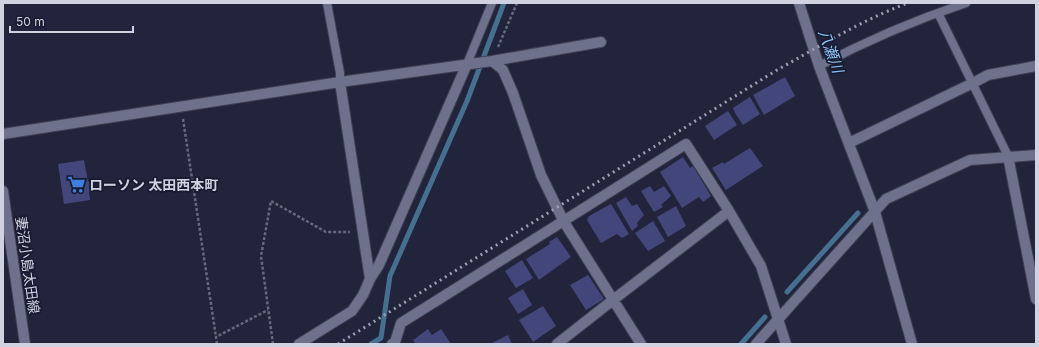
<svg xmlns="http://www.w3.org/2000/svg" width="1039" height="347" font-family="Inter,'Noto Sans JP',sans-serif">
	<rect width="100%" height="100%" fill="#22243b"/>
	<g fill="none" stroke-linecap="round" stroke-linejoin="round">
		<path stroke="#467090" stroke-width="5" d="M 787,292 L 858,213
			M 371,344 L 381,338 L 390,276 L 467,101 L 504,3
			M 741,344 L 765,317"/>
	</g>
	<path fill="#43467a" d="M 785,77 L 795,96 L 764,115 L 753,95 Z
		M 750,97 L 760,114 L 743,125 L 735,113 L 733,108 Z
		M 728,111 L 737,125 L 714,140 L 705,126 Z
		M 750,148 L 763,166 L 726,190 L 712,168 L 723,162 L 724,164 Z
		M 683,157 L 690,168 L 693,166 L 711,196 L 703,202 L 699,197 L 682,208 L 660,172 Z
		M 84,160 L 88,182 L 92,181 L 94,191 L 89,192 L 90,200 L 64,204 L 58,164 Z
		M 650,186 L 654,192 L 664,186 L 671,196 L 661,205 L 663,207 L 654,212 L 641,191 Z
		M 626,197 L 632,206 L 637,204 L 644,215 L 637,223 L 638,226 L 632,231 L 616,203 Z
		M 611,204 L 629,234 L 622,238 L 617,234 L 601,243 L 587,220 L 589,216 Z
		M 676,206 L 686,226 L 668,237 L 657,217 Z
		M 653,221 L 665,241 L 648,251 L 635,233 Z
		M 557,237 L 571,257 L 539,280 L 526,259 L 550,244 L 549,242 Z
		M 522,260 L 533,278 L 516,288 L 505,271 Z
		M 588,275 L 604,299 L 586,310 L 570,285 Z
		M 523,289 L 532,305 L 518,314 L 508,298 Z
		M 543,306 L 556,326 L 533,342 L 519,320 Z
		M 428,329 L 432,335 L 441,329 L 451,344 L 416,344 L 413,340 Z
		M 508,335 L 512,344 L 493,344 L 492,343 Z"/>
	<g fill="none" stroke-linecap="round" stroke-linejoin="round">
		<defs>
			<path id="service" d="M 327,3 L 340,73 L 340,82
				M 938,13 L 1008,156
				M 467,64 L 492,3
				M 819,66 C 866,41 915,20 966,3"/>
			<path id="minor" d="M 799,3 L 819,66 L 875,212
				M 492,61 L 601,42
				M 340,82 L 370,279
				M 3,134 L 340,82 L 492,61 L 503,70 L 513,93 L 541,175 L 564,222 L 641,344
				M 849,143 L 973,83 L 988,75 L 1036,66
				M 1008,156 L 1036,299
				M 299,344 L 352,311 L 363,295 L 370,279 L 379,265 L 467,64
				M 392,344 L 395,342 L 401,323 L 686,144 L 729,211 L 761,266 L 786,344
				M 557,344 L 613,300 L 729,211"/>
			<path id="tertiary" d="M 875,212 L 912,344
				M 756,344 L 886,199 L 970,160 L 1036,155"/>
			<path id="secondary" d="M 3,191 L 25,344"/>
		</defs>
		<use href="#service" stroke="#3f4053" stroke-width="10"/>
		<use href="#minor" stroke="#3f4053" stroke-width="12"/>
		<use href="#tertiary" stroke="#3f4053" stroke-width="12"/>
		<use href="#secondary" stroke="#3f4053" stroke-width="12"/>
		<path stroke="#66687b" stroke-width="2.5" stroke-dasharray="3 2" stroke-linecap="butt" d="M 498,47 L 517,3
			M 183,119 L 216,337
			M 217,344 L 216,337 L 268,310
			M 273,344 L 261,256 L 271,201 L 326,232 L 350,232"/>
		<use href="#service" stroke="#6e718c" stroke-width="8"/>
		<use href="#minor" stroke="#6e718c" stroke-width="10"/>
		<use href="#tertiary" stroke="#6e718c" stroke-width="10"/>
		<use href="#secondary" stroke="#6e718c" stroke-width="10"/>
		<path stroke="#9c9eaf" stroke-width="3" stroke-dasharray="2 4" stroke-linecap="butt" d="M 338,344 L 777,70 C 820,46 862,20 908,3"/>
	</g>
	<defs>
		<symbol id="supermarket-bare" viewBox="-9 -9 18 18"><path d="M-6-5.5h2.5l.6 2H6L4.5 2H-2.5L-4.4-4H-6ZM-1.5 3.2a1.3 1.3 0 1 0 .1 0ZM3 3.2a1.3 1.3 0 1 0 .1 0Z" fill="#3f7fe0" stroke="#191b31" stroke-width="2.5" paint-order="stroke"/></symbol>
	</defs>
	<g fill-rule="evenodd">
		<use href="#supermarket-bare" x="64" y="172" width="25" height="25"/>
	</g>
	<g text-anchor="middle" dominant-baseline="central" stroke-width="3.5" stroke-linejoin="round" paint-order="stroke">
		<g font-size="14" font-weight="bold" fill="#d0d2e1" stroke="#191b31" text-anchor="start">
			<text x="89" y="184">ローソン 太田西本町</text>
		</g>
		<g font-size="14" fill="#d0d2e1" stroke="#191b31">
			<text transform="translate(28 265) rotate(82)">妻沼小島太田線</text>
		</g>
		<g font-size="15" font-style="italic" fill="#8ac6f7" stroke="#191b31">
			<text transform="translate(831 51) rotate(70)">八瀬川</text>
		</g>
	</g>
	<rect width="1039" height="347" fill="none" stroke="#d0d2e1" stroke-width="8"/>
	<path d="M10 26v6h123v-6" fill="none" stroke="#d0d2e1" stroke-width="2"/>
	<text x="16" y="26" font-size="12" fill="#d0d2e1" stroke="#191b31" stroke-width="3" paint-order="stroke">50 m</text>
</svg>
